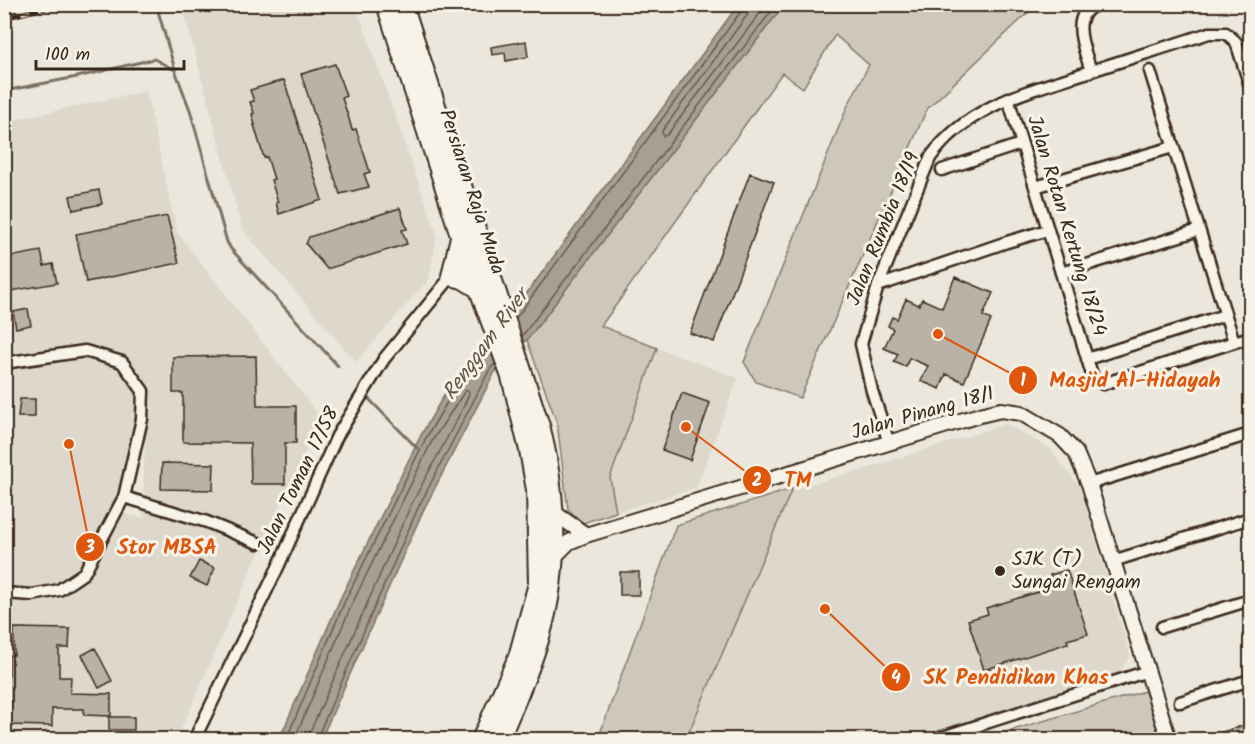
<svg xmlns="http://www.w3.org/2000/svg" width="1255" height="744" font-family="Kalam,sans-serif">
	<rect width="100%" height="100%" fill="#ece7dc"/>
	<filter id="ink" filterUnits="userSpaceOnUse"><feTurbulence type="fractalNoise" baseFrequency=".0167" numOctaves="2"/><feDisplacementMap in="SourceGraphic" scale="12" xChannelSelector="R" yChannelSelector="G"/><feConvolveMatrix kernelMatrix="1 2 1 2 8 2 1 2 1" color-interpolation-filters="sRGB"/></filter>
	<g filter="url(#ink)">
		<path fill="#ddd7cc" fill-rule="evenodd" d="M 211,4 L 356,5 L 437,235 L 429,279 L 356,362 L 242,229 L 184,12 Z
			M 146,91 L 177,232 L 321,418 L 257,556 L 177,739 L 66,740 L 5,736 L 4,122 ZM 145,422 L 143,518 L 123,514 L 90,564 L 124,497 Z
			M 657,348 L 738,378 L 696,488 L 616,512 L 610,478 Z
			M 1006,424 L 1049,448 L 1080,487 L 1130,655 L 1121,672 L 944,729 L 897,739 L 686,740 L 792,489 L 865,469 Z"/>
		<path fill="#cec8bc" stroke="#84796d" stroke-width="1.5" d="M 784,5 L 1036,5 L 927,109 L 800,398 L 756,382 L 744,362 L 847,107 L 869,65 L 835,35 L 803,88 L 782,73 L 601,326 L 657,348 L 610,478 L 616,512 L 583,523 L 568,509 L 557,423 L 527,340 Z
			M 792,489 L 686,739 L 598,739 L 676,525 Z
			M 1145,691 L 1160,739 L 982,739 Z"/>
		<path fill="#a89f93" stroke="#7c7064" stroke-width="1.5" d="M 738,5 L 784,5 L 527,340 L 495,372 L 423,511 L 321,739 L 279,740 L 340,599 L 421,435 L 447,390 L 516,308 Z"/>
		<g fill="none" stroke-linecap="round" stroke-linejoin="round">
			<path stroke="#67594d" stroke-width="1.5" d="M 750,4 L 748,14 L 662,131 L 663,136 L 667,135 L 767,4
				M 516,318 L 742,10 L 743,4
				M 522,336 L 777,4
				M 286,740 L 345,601 L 426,438 L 452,394 L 490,349
				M 294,740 L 352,604 L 432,441 L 465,391 L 468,390 L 469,394 L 463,408 L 411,505 L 310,732 L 309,740
				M 316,740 L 418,508 L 490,369 L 495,364"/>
			<path stroke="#7c7064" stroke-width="3" d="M 156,4 L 175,70 L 190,110 L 227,242 L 231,249 L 338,366
				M 4,91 L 77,77 L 154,59 L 175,70
				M 367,397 L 417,448"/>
		</g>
		<path fill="#bab2a7" stroke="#3b2a1e" stroke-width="1.5" d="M 526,41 L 528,57 L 506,61 L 505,53 L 492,55 L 491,47 Z
			M 335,64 L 346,96 L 342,98 L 349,119 L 352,130 L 356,129 L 370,172 L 364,174 L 369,187 L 340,194 L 301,74 Z
			M 284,80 L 322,200 L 279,214 L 276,203 L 278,202 L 271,180 L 274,179 L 267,157 L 264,158 L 254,125 L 255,125 L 252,114 L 254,113 L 250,102 L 254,101 L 250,90 Z
			M 750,173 L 774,182 L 714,342 L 690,333 Z
			M 99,190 L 102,204 L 73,210 L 70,196 Z
			M 400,208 L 407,229 L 402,230 L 407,244 L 327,269 L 306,244 L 309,237 Z
			M 167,216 L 179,263 L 86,282 L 76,234 Z
			M 41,251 L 44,266 L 53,264 L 57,283 L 11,291 L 4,258 Z
			M 955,277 L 993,293 L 983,316 L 991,320 L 964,382 L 946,374 L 940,389 L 921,381 L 928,366 L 909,358 L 906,367 L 894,362 L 898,354 L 884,348 L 893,329 L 888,326 L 892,317 L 897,319 L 906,299 L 919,305 L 922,299 L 942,308 Z
			M 28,309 L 31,325 L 16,328 L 13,312 Z
			M 256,356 L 257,406 L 296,406 L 296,443 L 285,443 L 285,484 L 251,484 L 250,443 L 183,442 L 183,393 L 173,393 L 173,357 Z
			M 682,393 L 710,403 L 690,460 L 662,450 Z
			M 20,399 L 35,399 L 35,417 L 18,417 Z
			M 162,463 L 214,464 L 213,490 L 161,489 Z
			M 199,561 L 215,568 L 207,586 L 190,578 Z
			M 1067,570 L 1088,634 L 1067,640 L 1068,643 L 984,670 L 968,620 L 988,614 L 986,608 L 1054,587 L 1050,575 Z
			M 620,572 L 639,572 L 639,595 L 620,595 Z
			M 14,628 L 70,629 L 69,648 L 59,648 L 59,677 L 71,677 L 70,693 L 111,694 L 111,716 L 84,715 L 84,709 L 52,709 L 52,726 L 4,725 L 4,676 L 9,676 L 9,655 L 14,655 Z
			M 95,648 L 112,681 L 99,688 L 82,655 Z
			M 109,717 L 134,717 L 134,730 L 109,730 Z
			M 1251,723 L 1251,740 L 1203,740 L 1203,738 Z"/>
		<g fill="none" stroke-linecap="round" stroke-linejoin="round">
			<defs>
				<path id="minor" d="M 1091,71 C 1085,50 1067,14 1098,4
					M 1150,71 L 1234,342
					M 1008,98 L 1093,378 L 1103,384 L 1250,337
					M 942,170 L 1021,144
					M 1035,187 L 1173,147
					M 1061,273 L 1199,230
					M 878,286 L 1007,242 L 1048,230
					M 1087,359 L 1225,315
					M 4,363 L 85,351 L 122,362 L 143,391 L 142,419 L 124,497 L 84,573 L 59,590 L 32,595 L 4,593
					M 889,443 L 872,391 L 861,344 L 878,286 L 930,158 C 968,104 1033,90 1091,71 C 1130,58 1170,46 1209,33 L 1226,33 L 1236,42 L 1250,86
					M 1089,484 L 1250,434
					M 124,497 L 207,522 L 258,543
					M 1113,561 L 1250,518
					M 1162,627 L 1250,600
					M 1180,702 L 1250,680
					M 194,740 L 279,565 L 337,436 L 384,359 L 454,273
					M 933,740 L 1148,671"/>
				<path id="tertiary" d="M 553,512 L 586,535
					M 555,556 L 569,542 L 586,535 L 980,415 L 1001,410 L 1021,413 L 1060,436 L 1076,453 L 1089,484 L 1169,740"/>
				<path id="primary" d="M 386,4 L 467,257 L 511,377 L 529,450 L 536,490 L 538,584 L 518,657 L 481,740
					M 403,4 L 541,429 C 559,505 561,581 534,655 C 524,684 511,712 499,740
					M 460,237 L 451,276 L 463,279 L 479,289"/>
			</defs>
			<use href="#minor" stroke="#3b2a1e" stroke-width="15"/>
			<use href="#tertiary" stroke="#3b2a1e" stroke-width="18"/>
			<use href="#primary" stroke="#3b2a1e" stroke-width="22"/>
			<use href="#minor" stroke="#f7f3e8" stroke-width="10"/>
			<use href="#tertiary" stroke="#f7f3e8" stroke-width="14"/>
			<use href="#primary" stroke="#f7f3e8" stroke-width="18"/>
			<defs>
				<path id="rail" d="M 4,18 L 60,4"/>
			</defs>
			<use href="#rail" stroke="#3b2a1e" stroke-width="5"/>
			<use href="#rail" stroke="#f7f3e8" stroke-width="3" stroke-dasharray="9" stroke-linecap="butt"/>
		</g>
	</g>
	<circle fill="#3b2a1e" stroke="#f7f3e8" stroke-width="2" cx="1000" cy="571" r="6"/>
	<g text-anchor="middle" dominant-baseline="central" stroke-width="6" stroke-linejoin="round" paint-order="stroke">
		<g font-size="20" fill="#3b2a1e" stroke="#f7f3e8">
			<text transform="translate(471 192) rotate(72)">Persiaran Raja Muda</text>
			<text transform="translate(1066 226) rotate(73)">Jalan Rotan Kertung 18/24</text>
			<text transform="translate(884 229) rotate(-68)">Jalan Rumbia 18/19</text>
			<text transform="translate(923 414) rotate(-16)">Jalan Pinang 18/1</text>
			<text transform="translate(299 481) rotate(-64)">Jalan Toman 17/58</text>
		</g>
		<g font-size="20" fill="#3b2a1e" stroke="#f7f3e8" text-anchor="start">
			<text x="1012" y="560">SJK (T)<tspan x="1012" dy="23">Sungai Rengam</tspan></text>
		</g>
		<g font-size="21" font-style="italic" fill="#615347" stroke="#f7f3e8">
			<text transform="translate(486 345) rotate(-54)">Renggam River</text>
		</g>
	</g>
	<path fill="none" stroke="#df570d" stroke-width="2" d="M938 334L1023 380M686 427L757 480M69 444L90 547M825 609L896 677"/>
	<g fill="#df570d" stroke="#f7f3e8" stroke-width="2">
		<circle cx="938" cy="334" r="6"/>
		<circle cx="686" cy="427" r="6"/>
		<circle cx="69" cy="444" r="6"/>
		<circle cx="825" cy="609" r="6"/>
		<circle cx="1023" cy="380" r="15"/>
		<circle cx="757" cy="480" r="15"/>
		<circle cx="90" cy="547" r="15"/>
		<circle cx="896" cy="677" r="15"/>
	</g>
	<g font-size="18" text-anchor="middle" font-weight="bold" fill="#fff">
		<text x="1023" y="386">1</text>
		<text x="757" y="486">2</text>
		<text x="90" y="553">3</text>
		<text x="896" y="683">4</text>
	</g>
	<g font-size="21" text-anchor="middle" font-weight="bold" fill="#df570d" stroke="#f7f3e8" stroke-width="6" stroke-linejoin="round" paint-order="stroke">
		<text x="1135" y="387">Masjid Al-Hidayah</text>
		<text x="798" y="487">TM</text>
		<text x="167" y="554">Stor MBSA</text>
		<text x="1016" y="684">SK Pendidikan Khas</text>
	</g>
	<rect width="1255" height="744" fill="none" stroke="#f7f3e8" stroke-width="24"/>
	<rect x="12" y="12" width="1231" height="720" fill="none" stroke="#3b2a1e" stroke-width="2" filter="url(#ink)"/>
	<path d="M36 60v9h148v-9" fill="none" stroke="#3b2a1e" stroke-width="3"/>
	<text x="45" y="60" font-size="18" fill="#3b2a1e" stroke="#f7f3e8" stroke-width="4.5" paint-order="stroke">100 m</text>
</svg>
